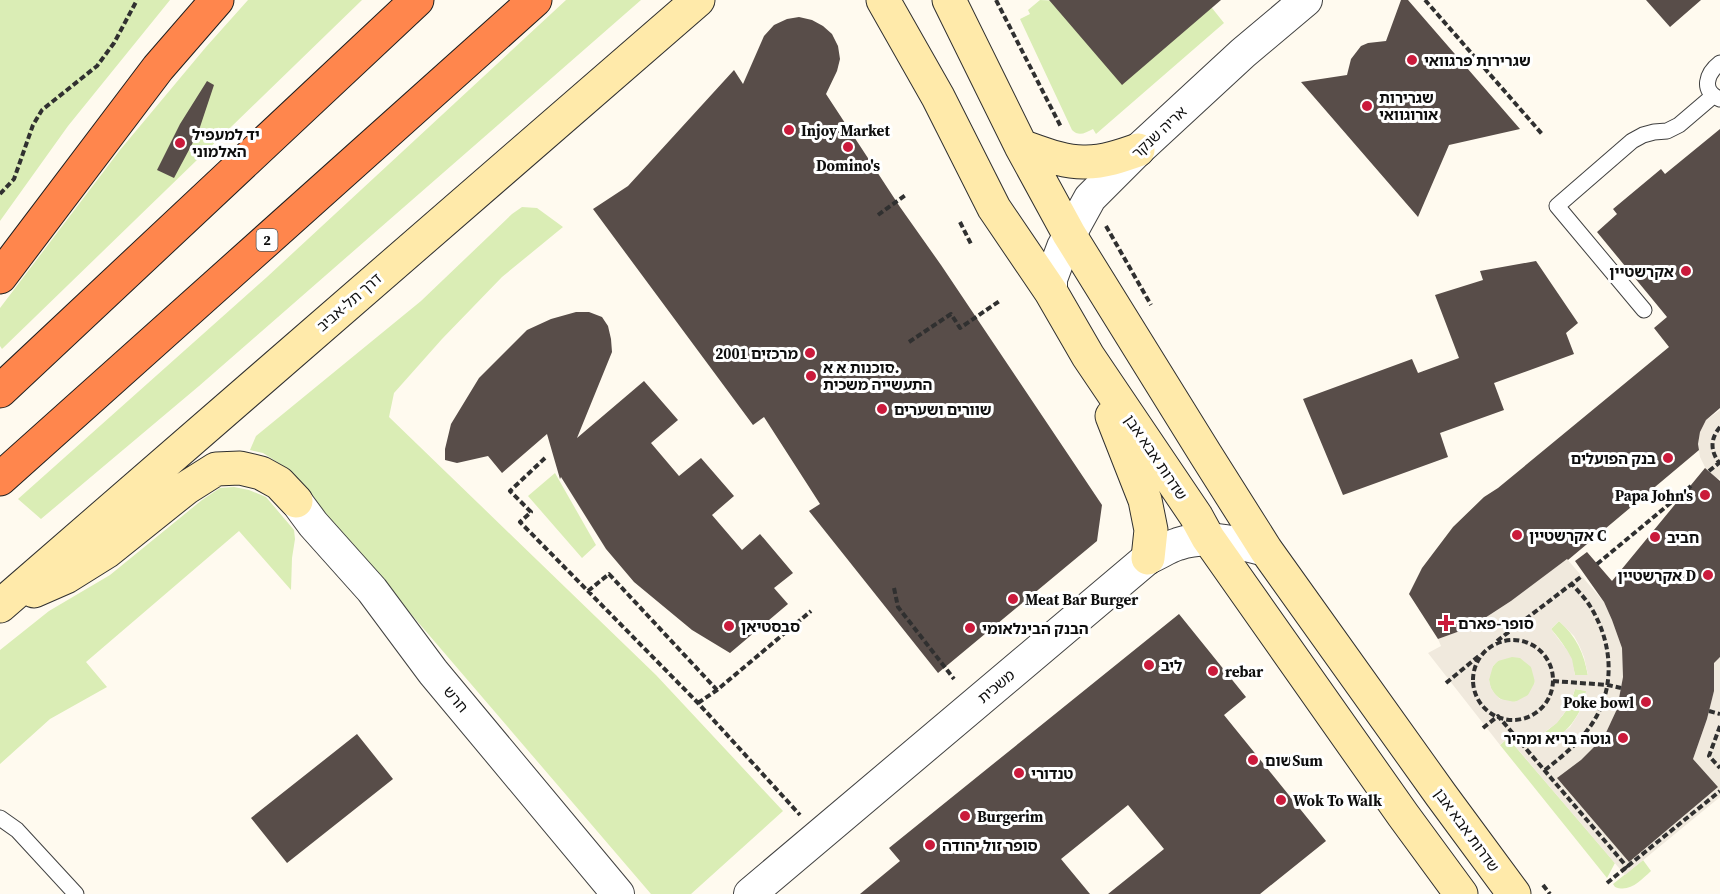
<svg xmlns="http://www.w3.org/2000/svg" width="1720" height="894" font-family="'Source Serif 4','Noto Sans Hebrew',serif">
	<rect width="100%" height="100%" fill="#fffaef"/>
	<path fill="#daedb5" d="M 0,0 L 170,0 L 68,126 L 0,221 Z
		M 248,0 L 362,0 L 2,349 L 0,346 L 0,308 L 120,150 L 206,47 Z
		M 566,0 L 641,0 L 199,386 L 41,519 L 18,499 L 267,277 Z
		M 1040,0 L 1212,8 L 1224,23 L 1096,134 L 1093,129 C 1085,133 1079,137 1072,130 L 1020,19 L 1030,14 L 1028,10 Z
		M 522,207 L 537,208 L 563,227 L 502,277 L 442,339 L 394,393 L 389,417 L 656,675 L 783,811 L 691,894 L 651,894 L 285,467 L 263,453 L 250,450 L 256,436 L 421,301 L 512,214 Z
		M 555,473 L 596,545 L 582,558 L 528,496 Z
		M 234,487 L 249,490 L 266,497 L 294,530 L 295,539 L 292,558 L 291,590 L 239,531 L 86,662 L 107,687 L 50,719 L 0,764 L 0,650 L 49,611 L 110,575 L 202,500 L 220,488 Z
		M 1559,621 C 1576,636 1584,653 1588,676 L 1575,675 C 1571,655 1565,645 1551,629 Z
		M1489 679a23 23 0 1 1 46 0a23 23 0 1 1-46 0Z
		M 1575,689 L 1587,691 C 1581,714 1570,730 1550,743 L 1542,734 C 1559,723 1570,709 1575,689 Z
		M 1508,738 L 1615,863 L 1607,878 L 1500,745 Z
		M 1643,860 L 1651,871 C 1641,880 1630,893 1615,887 L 1613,884 Z"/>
	<path fill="#f0e9dd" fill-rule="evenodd" d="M 1720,410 L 1720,479 L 1716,478 L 1706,469 L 1700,457 L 1698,444 L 1700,432 L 1706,420 Z
		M 1567,559 L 1604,602 L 1612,620 L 1622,648 L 1623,677 L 1617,709 L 1604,737 L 1581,760 L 1629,861 L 1718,787 L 1693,759 L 1707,719 L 1714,691 L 1714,663 L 1720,657 L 1720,797 L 1625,875 L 1508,738 L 1500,745 L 1428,653 L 1441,646 L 1438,639 L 1471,627 L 1511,601 ZM 1559,621 L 1574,636 L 1579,645 L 1584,657 L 1588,675 L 1575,675 L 1572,659 L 1567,650 L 1551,629 ZM 1512,657 L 1520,658 L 1531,667 L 1535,682 L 1528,695 L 1515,702 L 1500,699 L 1495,694 L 1491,688 L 1489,680 L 1493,666 L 1498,661 ZM 1575,689 L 1586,691 L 1579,713 L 1570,727 L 1549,743 L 1542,734 L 1557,723 L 1562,716 L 1569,707 Z"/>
	<path fill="#584d49" d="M 1049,0 L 1221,0 L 1122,85 Z
		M 1401,0 L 1408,0 L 1520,129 L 1449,145 L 1418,217 L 1301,82 L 1347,75 L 1351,59 L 1361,46 L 1368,43 L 1386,41 Z
		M 1646,0 L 1701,0 L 1670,27 Z
		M 799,17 L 812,20 L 823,26 L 832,34 L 838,46 L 840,59 L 837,71 L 826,94 L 900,207 L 941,265 L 1102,505 L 1097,541 L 938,673 L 809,511 L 820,504 L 764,417 L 753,425 L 593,209 L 628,186 L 734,70 L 743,84 L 764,36 L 774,25 L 787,19 Z
		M 207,81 L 214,85 L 198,133 L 174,178 L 157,170 L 180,124 Z
		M 1720,129 L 1720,408 L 1706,420 L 1700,432 L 1698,444 L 1699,450 L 1568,560 L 1567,559 L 1511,601 L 1471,627 L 1438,639 L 1409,594 L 1422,568 L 1453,527 L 1484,497 L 1498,488 L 1669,347 L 1654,328 L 1667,317 L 1597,232 L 1617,214 L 1613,209 L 1661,169 L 1665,174 Z
		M 1536,261 L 1578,323 L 1566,333 L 1574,354 L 1494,383 L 1504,410 L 1440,433 L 1448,457 L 1343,495 L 1303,399 L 1412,359 L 1418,373 L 1459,358 L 1435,295 L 1483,280 L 1480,271 Z
		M 576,312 L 589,312 L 602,317 L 608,326 L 611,339 L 612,352 L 577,438 L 644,381 L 678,420 L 651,443 L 679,476 L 701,458 L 734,496 L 712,515 L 742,550 L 760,534 L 793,573 L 774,588 L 788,604 L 730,653 L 692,630 L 634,582 L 606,549 L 561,477 L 560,479 L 547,434 L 502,473 L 488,456 L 457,463 L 445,460 L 445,449 L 451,424 L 479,378 L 527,330 L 551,319 Z
		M 1705,468 L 1720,481 L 1720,657 L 1714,663 L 1714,691 L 1707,719 L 1693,759 L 1718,787 L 1629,862 L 1557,778 L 1581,760 L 1604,737 L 1617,709 L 1623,677 L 1622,648 L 1612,620 L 1604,602 L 1575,561 L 1587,552 L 1612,581 Z
		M 1179,614 L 1246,697 L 1224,715 L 1326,841 L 1260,894 L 1108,894 L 1164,849 L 1128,805 L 1061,859 L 1090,894 L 860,894 L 900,861 L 889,848 Z
		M 357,734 L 393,779 L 287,863 L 251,818 Z"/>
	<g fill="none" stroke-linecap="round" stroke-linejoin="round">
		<defs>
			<path id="lane" d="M 1720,63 C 1707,73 1700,91 1720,99
				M 1644,310 L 1557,206 L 1632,141 L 1643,135 L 1654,132 L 1667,131 L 1679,125 L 1713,96
				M 0,818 L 17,830 L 76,894"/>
			<path id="street" d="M 1051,292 L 1051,279 L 1063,247 L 1090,198 L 1138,150 L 1243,53 L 1306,0
				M 296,501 L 313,524 L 372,590 L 433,672 L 618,894
				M 750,894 L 1148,558 C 1158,554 1168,547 1178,544 C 1208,534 1237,543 1266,550"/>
			<path id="secondary" d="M 883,0 L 938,97 L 994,208 L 1051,292 L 1088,356 L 1196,516 L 1208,538 L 1403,815 L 1461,894
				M 949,0 L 1021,146 L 1069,234 L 1206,455 L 1266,550 L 1441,795 L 1514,894
				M 1021,146 C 1041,153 1065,163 1086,162 C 1104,162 1121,156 1138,150
				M 1112,416 L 1145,500 L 1151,530 L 1148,558
				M 34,591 L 66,577 L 106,552 L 186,488 L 216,469 L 240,468 L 261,473 L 279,483 L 296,501
				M 0,606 L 698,0"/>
			<path id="highway" d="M 0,277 L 158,68 L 217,0
				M 0,391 L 417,0
				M 0,479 L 535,0"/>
		</defs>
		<use href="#lane" stroke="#414141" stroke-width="17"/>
		<use href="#street" stroke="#414141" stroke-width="34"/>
		<use href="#secondary" stroke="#303030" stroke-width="35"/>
		<use href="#highway" stroke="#1f1f1f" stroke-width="35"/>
		<path stroke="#303030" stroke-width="4" stroke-dasharray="6 3" stroke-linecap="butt" d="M 996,0 L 1061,127
			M 1425,0 L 1542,134
			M 0,194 L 14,179 L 33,125 L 42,110 L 97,66 L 114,43 L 137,0
			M 878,215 L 907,194
			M 960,222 L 971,244
			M 1106,226 L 1151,305
			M 909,342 L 951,314 L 960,328 L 1001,300
			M 1720,427 C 1710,439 1710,451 1720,464
			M 545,458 L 510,491 L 531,512 L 520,522 L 698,703 L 800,815
			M 1709,471 L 1719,463
			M 1597,564 L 1691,486
			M 894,588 L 898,607 L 954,679
			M 588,591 L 609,574 L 717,690
			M1473 680a40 40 0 1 1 80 0a40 40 0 1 1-80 0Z
			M 1497,641 L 1582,576
			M 1553,681 L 1608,685 L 1621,688
			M 1446,683 L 1480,655
			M 698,703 L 717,690 L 811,611
			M 1709,711 L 1720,714
			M 1720,726 L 1709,756 L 1720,768
			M 1483,728 L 1498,716 L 1628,868
			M 1545,770 C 1559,759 1574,747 1586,732 C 1616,695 1615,646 1590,606 C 1585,598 1578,591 1572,584
			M 1607,883 L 1720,791
			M 1543,885 L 1550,894"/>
		<use href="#lane" stroke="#fff" stroke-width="15"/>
		<use href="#street" stroke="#fff" stroke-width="32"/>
		<use href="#secondary" stroke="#ffeaaa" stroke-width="33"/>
		<use href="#highway" stroke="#ff864d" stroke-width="33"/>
	</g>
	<g fill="#ca1a3b" stroke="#fff" stroke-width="2">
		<circle cx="1412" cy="60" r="6"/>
		<circle cx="1367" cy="106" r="6"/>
		<circle cx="789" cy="130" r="6"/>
		<circle cx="180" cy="143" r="6"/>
		<circle cx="848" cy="147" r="6"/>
		<circle cx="1686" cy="271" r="6"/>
		<circle cx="810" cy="353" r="6"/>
		<circle cx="811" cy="376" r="6"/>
		<circle cx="882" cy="409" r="6"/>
		<circle cx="1668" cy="458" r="6"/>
		<circle cx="1705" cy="495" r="6"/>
		<circle cx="1517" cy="535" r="6"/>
		<circle cx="1655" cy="537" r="6"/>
		<circle cx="1708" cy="575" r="6"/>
		<circle cx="1013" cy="599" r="6"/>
		<path d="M1443 614h6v6h6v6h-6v6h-6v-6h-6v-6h6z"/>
		<circle cx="729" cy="626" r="6"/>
		<circle cx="970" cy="628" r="6"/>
		<circle cx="1149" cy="665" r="6"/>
		<circle cx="1213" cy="671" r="6"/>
		<circle cx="1646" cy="702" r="6"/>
		<circle cx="1623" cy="738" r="6"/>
		<circle cx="1253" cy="760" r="6"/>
		<circle cx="1019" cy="773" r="6"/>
		<circle cx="1281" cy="800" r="6"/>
		<circle cx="965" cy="816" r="6"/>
		<circle cx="930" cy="845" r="6"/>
	</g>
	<g text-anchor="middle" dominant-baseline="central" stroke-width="6" stroke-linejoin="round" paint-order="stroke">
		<rect fill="#fff" stroke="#565656" stroke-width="1.5" x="256.5" y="229" width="21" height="22" rx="4.5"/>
		<g font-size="14" font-weight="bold" fill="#0e0e0e">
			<text x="267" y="240">2</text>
		</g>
		<g font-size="15" font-weight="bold" fill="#0e0e0e" stroke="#fff" text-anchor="start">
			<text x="1424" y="60">שגרירות פרגוואי</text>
			<text x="1379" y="97">שגרירות<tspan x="1379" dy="17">אורוגוואי</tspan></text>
			<text x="801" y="130">Injoy Market</text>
			<text x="192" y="134">יד למעפיל<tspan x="192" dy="17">האלמוני</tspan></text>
			<text x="848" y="165" text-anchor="middle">Domino's</text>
			<text x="1674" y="271" text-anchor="end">אקרשטיין</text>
			<text x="798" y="353" text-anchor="end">מרכזים 2001</text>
			<text x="823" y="367">סוכנות א א.<tspan x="823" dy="17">התעשייה משכית</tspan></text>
			<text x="894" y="409">שוורים ושערים</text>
			<text x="1656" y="458" text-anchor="end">בנק הפועלים</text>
			<text x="1693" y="495" text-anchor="end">Papa John's</text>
			<text x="1529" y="535">אקרשטיין C</text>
			<text x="1667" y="537">חביב</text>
			<text x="1696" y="575" text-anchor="end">אקרשטיין D</text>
			<text x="1025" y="599">Meat Bar Burger</text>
			<text x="1458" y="623">סופר-פארם</text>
			<text x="741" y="626">סבסטיאן</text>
			<text x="982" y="628">הבנק הבינלאומי</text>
			<text x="1161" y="665">ליב</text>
			<text x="1225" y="671">rebar</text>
			<text x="1634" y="702" text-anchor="end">Poke bowl</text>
			<text x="1611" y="738" text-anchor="end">גוטה בריא ומהיר</text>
			<text x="1265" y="760">שוםSum</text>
			<text x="1031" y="773">טנדורי</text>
			<text x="1293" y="800">Wok To Walk</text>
			<text x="977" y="816">Burgerim</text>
			<text x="942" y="845">סופר זול יהודה</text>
		</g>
		<g font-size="15" fill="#0e0e0e" stroke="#fff">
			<text transform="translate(1159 132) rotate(-43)">אריה שנקר</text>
			<text transform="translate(349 302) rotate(-41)">דרך תל-אביב</text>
			<text transform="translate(1156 457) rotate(56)">שדרות אבא אבן</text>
			<text transform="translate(996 686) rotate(-40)">משכית</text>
			<text transform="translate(456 699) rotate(50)">חרש</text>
			<text transform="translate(1467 830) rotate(54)">שדרות אבא אבן</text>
		</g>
	</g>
</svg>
